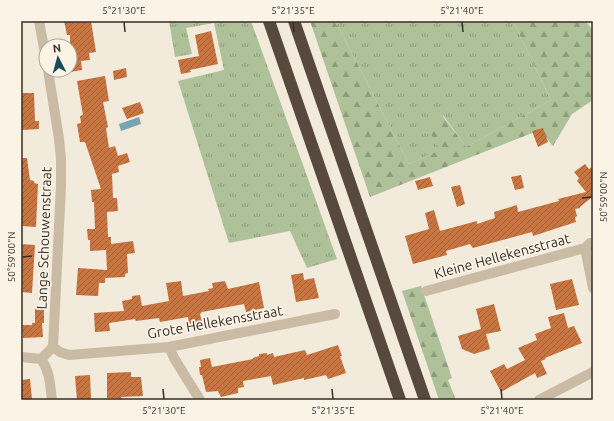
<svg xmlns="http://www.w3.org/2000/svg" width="614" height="421" font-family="Ubuntu,sans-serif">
	<defs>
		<pattern id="grass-tufts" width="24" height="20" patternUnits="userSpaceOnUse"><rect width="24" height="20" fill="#aec199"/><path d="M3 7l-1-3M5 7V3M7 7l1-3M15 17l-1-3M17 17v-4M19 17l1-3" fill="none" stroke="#8e9d7d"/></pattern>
		<pattern id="forest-firs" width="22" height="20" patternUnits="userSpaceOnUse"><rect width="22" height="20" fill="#aec199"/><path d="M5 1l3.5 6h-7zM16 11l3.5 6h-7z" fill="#8e9d7d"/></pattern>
		<pattern id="building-hatch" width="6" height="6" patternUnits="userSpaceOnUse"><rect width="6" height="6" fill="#c87541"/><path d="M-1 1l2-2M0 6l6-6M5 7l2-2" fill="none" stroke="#a36036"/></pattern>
	</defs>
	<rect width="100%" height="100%" fill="#f2eada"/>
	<path fill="url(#grass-tufts)" d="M 169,21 L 251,21 L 337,259 L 307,268 L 290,231 L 229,243 L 178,81 L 224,70 L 214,23 L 186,28 L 192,54 L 175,57 Z
		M 334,21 L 513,21 L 551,100 L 466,147 L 443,115 L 440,150 L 409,164 L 340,30 Z"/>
	<path fill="url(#forest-firs)" d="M 310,21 L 334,21 L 340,30 L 409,164 L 440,150 L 426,125 L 442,115 L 466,147 L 551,100 L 513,21 L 586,21 L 593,31 L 593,100 L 572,114 L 553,146 L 540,130 L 370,197 Z
		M 421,286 L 452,378 L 448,380 L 456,400 L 439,400 L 402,291 Z"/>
	<path fill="#78a5af" d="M 139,117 L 141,124 L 121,131 L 119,124 Z"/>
	<path fill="url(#building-hatch)" d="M 64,21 L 91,21 L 96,52 L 89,53 L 90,60 L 81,61 L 82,70 L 70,72 L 70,35 L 67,35 Z
		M 211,31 L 218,64 L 190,70 L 191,72 L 181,74 L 178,60 L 199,56 L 195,35 Z
		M 126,68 L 127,77 L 114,80 L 113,71 Z
		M 105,76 L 109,101 L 103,102 L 108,127 L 106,128 L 109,148 L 115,146 L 118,156 L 127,153 L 130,162 L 118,166 L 119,172 L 112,174 L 113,198 L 117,198 L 118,211 L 107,212 L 108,237 L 111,237 L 111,244 L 133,241 L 135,253 L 127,254 L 128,273 L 125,274 L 125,277 L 105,278 L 105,283 L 99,283 L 98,296 L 76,295 L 78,268 L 107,270 L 106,250 L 90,251 L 90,240 L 88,240 L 87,229 L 95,229 L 94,202 L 92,202 L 91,190 L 101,189 L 85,142 L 80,142 L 77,124 L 81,123 L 80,116 L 83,115 L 77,81 Z
		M 22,93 L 34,93 L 35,121 L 39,121 L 39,129 L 22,130 Z
		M 140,102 L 144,113 L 127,119 L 122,108 Z
		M 543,128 L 548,142 L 538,147 L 532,131 Z
		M 21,158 L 27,158 L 30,180 L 34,181 L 34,183 L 38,184 L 36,227 L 21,226 Z
		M 585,164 L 589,169 L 593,166 L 593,200 L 591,198 L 580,207 L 580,208 L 575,209 L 577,216 L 575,217 L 576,222 L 533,236 L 532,232 L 473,248 L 470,244 L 446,251 L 447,255 L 413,264 L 405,236 L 429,229 L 425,213 L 434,210 L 440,231 L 477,221 L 477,224 L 495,218 L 494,212 L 517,205 L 518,212 L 559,201 L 558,199 L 586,192 L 577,181 L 579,178 L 574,172 Z
		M 521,175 L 524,188 L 515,190 L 511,177 Z
		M 430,177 L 433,186 L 418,190 L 415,181 Z
		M 460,185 L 465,204 L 457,207 L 451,187 Z
		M 21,244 L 35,245 L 32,293 L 21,292 Z
		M 303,273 L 304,280 L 314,278 L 319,298 L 296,302 L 291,275 Z
		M 572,279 L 579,305 L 556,310 L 550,284 Z
		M 181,281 L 183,296 L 209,291 L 208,289 L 213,288 L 212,283 L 225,281 L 228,289 L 259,282 L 264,308 L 246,312 L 244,304 L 202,312 L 200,314 L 202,322 L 189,324 L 188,317 L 160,322 L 159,318 L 136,321 L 135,319 L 109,323 L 110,331 L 95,332 L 94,313 L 124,311 L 122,301 L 132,299 L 132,296 L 140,295 L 142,306 L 169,301 L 166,283 Z
		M 494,304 L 501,331 L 486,334 L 490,349 L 474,354 L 462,349 L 458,336 L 481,329 L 476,309 Z
		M 35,308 L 44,308 L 44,323 L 42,323 L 43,337 L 23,338 L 22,325 L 32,325 L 32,323 L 35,323 Z
		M 564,313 L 568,328 L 574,326 L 582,343 L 545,358 L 546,359 L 541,361 L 547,374 L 537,378 L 535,373 L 501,392 L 490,371 L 504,364 L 507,369 L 525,360 L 518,348 L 537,340 L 535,334 L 551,328 L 548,317 Z
		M 338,345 L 342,356 L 340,356 L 346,373 L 328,379 L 326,375 L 304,380 L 304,378 L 273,385 L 271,376 L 243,381 L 244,387 L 238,388 L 238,393 L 221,397 L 218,391 L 206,392 L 202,375 L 200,375 L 199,367 L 201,367 L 200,360 L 210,358 L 212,367 L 253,359 L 253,358 L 259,356 L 259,354 L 267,353 L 267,355 L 273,353 L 274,357 L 305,350 L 307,355 Z
		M 131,372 L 131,377 L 141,377 L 143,396 L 121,397 L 122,399 L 107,398 L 107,373 Z
		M 90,375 L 91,399 L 77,400 L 75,376 Z
		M 30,379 L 32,399 L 21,400 L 21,380 Z"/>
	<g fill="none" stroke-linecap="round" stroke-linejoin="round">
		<path stroke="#cabba5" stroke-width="10" d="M 39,21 L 46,59
			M 48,70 L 59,139 L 61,159 L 61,186 L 53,347 L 41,359 C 50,371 50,385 52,400
			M 590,243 L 585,248 L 593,288
			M 426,291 L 585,248 L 593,246
			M 53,347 L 60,352 L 69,355 L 169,347 L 335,314
			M 169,347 L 174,358 L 200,400
			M 21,357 L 41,359
			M 539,400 L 593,372"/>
		<path stroke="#57493e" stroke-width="12" d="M 269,21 L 400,400
			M 294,21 L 425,400"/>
	</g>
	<path fill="none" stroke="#362e27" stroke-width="1.5" d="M 124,22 L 125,32M 293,22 L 294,32M 462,22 L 463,32M 582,198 L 592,197M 22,257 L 32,256M 163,389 L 164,399M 332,389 L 333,399M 501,389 L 502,399"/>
	<g text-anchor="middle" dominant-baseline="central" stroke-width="3.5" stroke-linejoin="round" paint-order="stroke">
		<g font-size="14" fill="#362e27" stroke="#faf3e6">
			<text transform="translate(44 238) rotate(-88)">Lange Schouwenstraat</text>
			<text transform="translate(502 256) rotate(-15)">Kleine Hellekensstraat</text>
			<text transform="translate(215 322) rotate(-10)">Grote Hellekensstraat</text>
		</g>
	</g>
	<rect width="614" height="421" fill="none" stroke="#faf3e6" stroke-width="44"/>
	<g transform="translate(58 58) rotate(354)"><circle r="19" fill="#faf3e6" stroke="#aca49a"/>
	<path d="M0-3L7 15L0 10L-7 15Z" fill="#1c4b58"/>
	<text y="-6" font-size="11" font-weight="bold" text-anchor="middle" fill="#362e27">N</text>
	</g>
	<rect x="22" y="22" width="570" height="377" fill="none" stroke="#362e27" stroke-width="1.5"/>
	<g font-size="10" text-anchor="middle" fill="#362e27">
		<text x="124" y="14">5°21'30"E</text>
		<text x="293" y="14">5°21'35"E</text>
		<text x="462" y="14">5°21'40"E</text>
		<text transform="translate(603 197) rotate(-90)" y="4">50°59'00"N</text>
		<text transform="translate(11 257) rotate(-90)" y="4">50°59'00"N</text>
		<text x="164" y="414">5°21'30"E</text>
		<text x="333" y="414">5°21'35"E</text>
		<text x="502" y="414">5°21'40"E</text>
	</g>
</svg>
